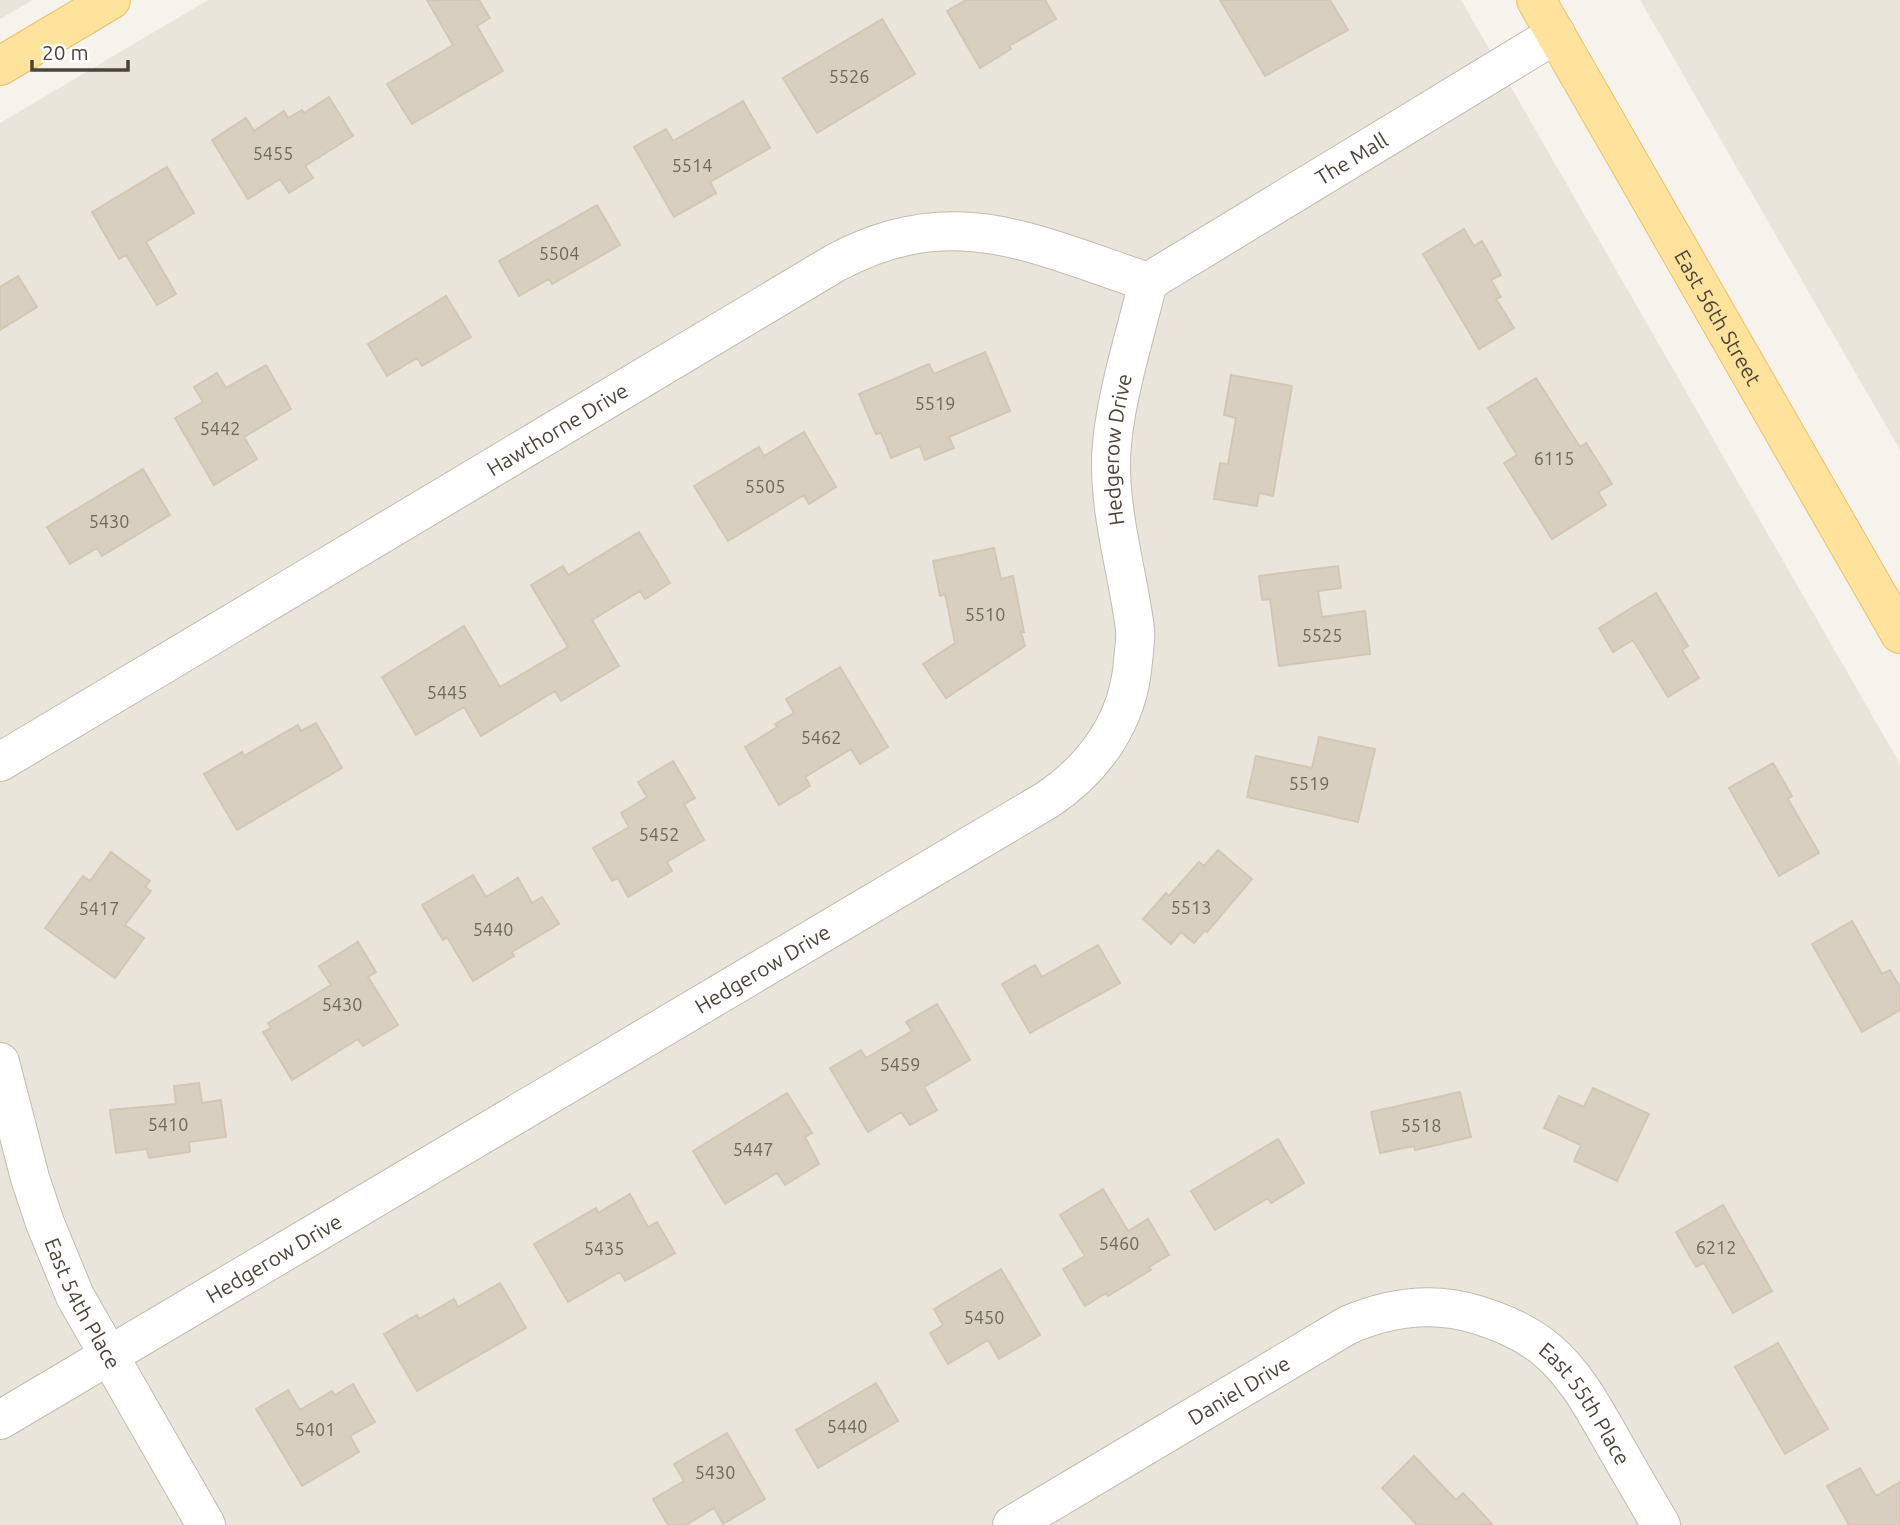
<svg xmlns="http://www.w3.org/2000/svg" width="1900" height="1525" font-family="Ubuntu,sans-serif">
	<rect width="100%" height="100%" fill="#f6f3ec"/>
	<path fill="#eae5da" d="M 0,0 L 33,0 L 0,19 Z
		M 208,0 L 1461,0 L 1900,764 L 1900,1525 L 0,1525 L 0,123 Z
		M 1640,0 L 1900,0 L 1900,450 Z"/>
	<path fill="#d8cfc1" stroke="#d3c7b4" stroke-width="2" d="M 427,0 L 479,0 L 490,18 L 477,26 L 503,71 L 412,124 L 387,84 L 453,45 Z
		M 966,0 L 1045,0 L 1056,19 L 1009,46 L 1011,49 L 980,68 L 947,11 Z
		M 1220,0 L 1330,0 L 1348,30 L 1265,76 Z
		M 882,19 L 915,74 L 817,133 L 783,78 Z
		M 329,97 L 353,136 L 305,166 L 313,178 L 289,193 L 280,179 L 248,199 L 212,140 L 246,118 L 254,131 L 284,111 L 288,118 L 302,110 L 304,113 Z
		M 743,101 L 770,148 L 710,182 L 716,193 L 674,217 L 634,147 L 666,129 L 673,141 Z
		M 167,167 L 194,213 L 146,242 L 176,294 L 157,305 L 126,255 L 119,259 L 92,212 Z
		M 597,205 L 620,245 L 552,284 L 549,279 L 519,296 L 499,261 Z
		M 1464,229 L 1474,246 L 1482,241 L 1501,275 L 1491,280 L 1501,297 L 1496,299 L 1514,328 L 1479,349 L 1423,254 Z
		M 18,276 L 37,307 L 0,330 L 0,287 Z
		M 446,296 L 471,337 L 422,366 L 417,358 L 387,376 L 368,344 Z
		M 985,352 L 1010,411 L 949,437 L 954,448 L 925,460 L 920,446 L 891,458 L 881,433 L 876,434 L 859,394 L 929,364 L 934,374 Z
		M 266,365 L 291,409 L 244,437 L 257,459 L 214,485 L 175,418 L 203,402 L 194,387 L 217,373 L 226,388 Z
		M 1231,375 L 1292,386 L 1273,496 L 1259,493 L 1257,506 L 1214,499 L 1220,463 L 1228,464 L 1236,418 L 1224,415 Z
		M 1536,378 L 1580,447 L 1586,443 L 1612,484 L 1598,492 L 1606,505 L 1552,539 L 1504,463 L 1517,455 L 1488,408 Z
		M 804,432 L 836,487 L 809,504 L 804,495 L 728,541 L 694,486 L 759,447 L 764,456 Z
		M 143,469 L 170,515 L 102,556 L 97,548 L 70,564 L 47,527 Z
		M 639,532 L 670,583 L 645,599 L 640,591 L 592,620 L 619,666 L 561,701 L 555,691 L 481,736 L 464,707 L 416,735 L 382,677 L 464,626 L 500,687 L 568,647 L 531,585 L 563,566 L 568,575 Z
		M 994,548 L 1001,579 L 1013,576 L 1024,632 L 1021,632 L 1025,646 L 946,698 L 923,664 L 955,643 L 945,594 L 940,596 L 933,561 Z
		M 1338,566 L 1341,588 L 1318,591 L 1322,617 L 1365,611 L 1370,654 L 1279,666 L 1270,599 L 1262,600 L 1259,576 Z
		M 1656,593 L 1688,646 L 1682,650 L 1699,678 L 1668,697 L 1633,640 L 1613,652 L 1599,628 Z
		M 840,667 L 888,747 L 860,764 L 851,749 L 805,777 L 810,786 L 779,805 L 745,747 L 777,727 L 775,724 L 794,713 L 786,699 Z
		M 316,723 L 342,768 L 237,830 L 204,774 L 242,752 L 244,756 L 298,725 L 301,731 Z
		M 1319,737 L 1375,749 L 1358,822 L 1247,797 L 1256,756 L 1312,768 Z
		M 673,761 L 695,798 L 684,804 L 704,840 L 667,862 L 672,871 L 628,897 L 618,878 L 612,881 L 593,848 L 629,827 L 621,813 L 647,797 L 638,782 Z
		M 1773,763 L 1792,796 L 1788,799 L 1819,853 L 1779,876 L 1729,788 Z
		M 1218,850 L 1252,879 L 1207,932 L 1205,930 L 1194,943 L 1181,932 L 1171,944 L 1143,919 L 1166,893 L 1169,896 L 1199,862 L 1204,866 Z
		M 111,852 L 150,881 L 145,887 L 151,891 L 125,925 L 144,938 L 115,978 L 45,928 L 83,876 L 90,881 Z
		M 473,875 L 486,897 L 518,878 L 532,903 L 542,897 L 559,924 L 512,952 L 514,956 L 473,981 L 447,937 L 443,940 L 422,905 Z
		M 1852,921 L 1882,974 L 1890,970 L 1900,987 L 1900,1010 L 1862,1032 L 1812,944 Z
		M 358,942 L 376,972 L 368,977 L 398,1025 L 363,1046 L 358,1039 L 292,1080 L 263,1032 L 271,1028 L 268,1023 L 331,985 L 319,966 Z
		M 1098,945 L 1120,983 L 1030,1033 L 1002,984 L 1035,965 L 1042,977 Z
		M 937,1004 L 970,1060 L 924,1087 L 937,1110 L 910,1125 L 901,1112 L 868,1132 L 830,1068 L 861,1050 L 866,1058 L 912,1031 L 906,1022 Z
		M 199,1083 L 202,1103 L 221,1100 L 226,1137 L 189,1142 L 190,1152 L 149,1158 L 147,1149 L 116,1153 L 110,1110 L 176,1104 L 174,1086 Z
		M 1593,1088 L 1649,1114 L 1617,1181 L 1574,1161 L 1581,1145 L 1544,1128 L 1559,1096 L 1584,1107 Z
		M 1460,1092 L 1471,1137 L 1415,1150 L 1414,1146 L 1380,1153 L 1371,1112 Z
		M 787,1093 L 812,1133 L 805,1137 L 819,1164 L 785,1185 L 777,1173 L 725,1204 L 693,1151 Z
		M 1278,1139 L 1304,1183 L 1271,1203 L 1268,1198 L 1215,1230 L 1191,1191 Z
		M 1103,1189 L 1128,1231 L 1148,1219 L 1169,1255 L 1149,1267 L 1151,1270 L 1108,1296 L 1106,1293 L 1085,1306 L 1063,1269 L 1085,1256 L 1060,1215 Z
		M 630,1194 L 648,1227 L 657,1222 L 675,1253 L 625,1281 L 620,1272 L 568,1302 L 534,1244 L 596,1208 L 598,1213 Z
		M 1723,1205 L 1772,1291 L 1733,1313 L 1704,1263 L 1696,1267 L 1676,1232 Z
		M 1001,1269 L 1040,1335 L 999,1359 L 988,1340 L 948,1364 L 930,1333 L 943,1325 L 934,1309 Z
		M 500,1283 L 526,1328 L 417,1391 L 384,1334 L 417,1315 L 419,1319 L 454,1299 L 458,1307 Z
		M 1778,1343 L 1828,1429 L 1785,1454 L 1735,1367 Z
		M 876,1383 L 898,1421 L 818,1468 L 796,1430 Z
		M 353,1384 L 375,1422 L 350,1436 L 359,1452 L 302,1486 L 256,1409 L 288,1390 L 300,1410 L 332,1391 L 335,1395 Z
		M 727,1433 L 765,1499 L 723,1524 L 714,1508 L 686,1525 L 668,1525 L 653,1499 L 684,1481 L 674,1464 Z
		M 1414,1456 L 1456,1500 L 1463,1493 L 1493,1525 L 1417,1525 L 1382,1488 Z
		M 1860,1468 L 1876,1496 L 1900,1482 L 1900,1525 L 1849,1525 L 1827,1486 Z"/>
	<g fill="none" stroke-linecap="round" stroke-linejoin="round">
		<defs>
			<g id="minor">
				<path id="s1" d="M 1148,282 L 1556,34"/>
				<path id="s2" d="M 0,762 L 835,263 C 952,200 1034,244 1148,282"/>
				<path id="s3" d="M 0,1062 L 30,1178 L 45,1223 L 75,1296 L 206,1525"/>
				<path id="s4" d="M 0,1420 L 1047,800 C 1095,768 1129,720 1133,661 C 1134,650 1136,639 1135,629 C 1128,574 1111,520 1111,465 C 1111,409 1135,337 1148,282"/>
				<path id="s5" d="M 1012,1525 L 1348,1325 C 1390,1307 1434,1301 1478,1315 C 1504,1323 1527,1333 1548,1351 C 1575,1374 1593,1407 1610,1437 C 1627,1467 1644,1496 1661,1525"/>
			</g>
			<g id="major">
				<path id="s6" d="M 1536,0 L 1900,634"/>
				<path d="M 0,66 L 111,0"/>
			</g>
		</defs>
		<use href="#minor" stroke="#c2bbae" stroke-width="40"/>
		<use href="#major" stroke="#e6c16a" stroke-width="40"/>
		<use href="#minor" stroke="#fff" stroke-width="38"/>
		<use href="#major" stroke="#ffe39c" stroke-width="38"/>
	</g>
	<g text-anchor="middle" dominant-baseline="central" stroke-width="5" stroke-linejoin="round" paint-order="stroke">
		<g font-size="18" fill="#6e675b">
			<text x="849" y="76">5526</text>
			<text x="273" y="153">5455</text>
			<text x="692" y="165">5514</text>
			<text x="559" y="253">5504</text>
			<text x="935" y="403">5519</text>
			<text x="220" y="428">5442</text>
			<text x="1554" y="458">6115</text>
			<text x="765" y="486">5505</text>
			<text x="109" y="521">5430</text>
			<text x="985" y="614">5510</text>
			<text x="1322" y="635">5525</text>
			<text x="447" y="692">5445</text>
			<text x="821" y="737">5462</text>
			<text x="1309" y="783">5519</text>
			<text x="659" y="834">5452</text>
			<text x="1191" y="907">5513</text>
			<text x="99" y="908">5417</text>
			<text x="493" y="929">5440</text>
			<text x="342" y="1004">5430</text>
			<text x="900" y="1064">5459</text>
			<text x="168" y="1124">5410</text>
			<text x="1421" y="1125">5518</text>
			<text x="753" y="1149">5447</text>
			<text x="1119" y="1243">5460</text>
			<text x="1716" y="1247">6212</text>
			<text x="604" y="1248">5435</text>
			<text x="984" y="1317">5450</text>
			<text x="847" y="1426">5440</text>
			<text x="315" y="1429">5401</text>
			<text x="715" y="1472">5430</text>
		</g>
		<g font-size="21" fill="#4b4439" stroke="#fff">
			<text stroke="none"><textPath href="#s1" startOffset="238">The Mall</textPath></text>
			<text stroke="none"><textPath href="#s6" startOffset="366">East 56th Street</textPath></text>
			<text stroke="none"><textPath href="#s2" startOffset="649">Hawthorne Drive</textPath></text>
			<text stroke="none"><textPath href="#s4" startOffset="1600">Hedgerow Drive</textPath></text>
			<text stroke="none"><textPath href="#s4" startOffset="886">Hedgerow Drive</textPath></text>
			<text stroke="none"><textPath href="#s4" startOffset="318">Hedgerow Drive</textPath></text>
			<text stroke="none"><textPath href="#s3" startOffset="256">East 54th Place</textPath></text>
			<text stroke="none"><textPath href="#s5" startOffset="264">Daniel Drive</textPath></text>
			<text stroke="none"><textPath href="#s5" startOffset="668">East 55th Place</textPath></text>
		</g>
	</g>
	<path d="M32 60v10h96v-10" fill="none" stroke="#4b4439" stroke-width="3.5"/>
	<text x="42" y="60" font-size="21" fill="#4b4439" stroke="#ffffff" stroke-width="5" paint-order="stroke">20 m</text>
</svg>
